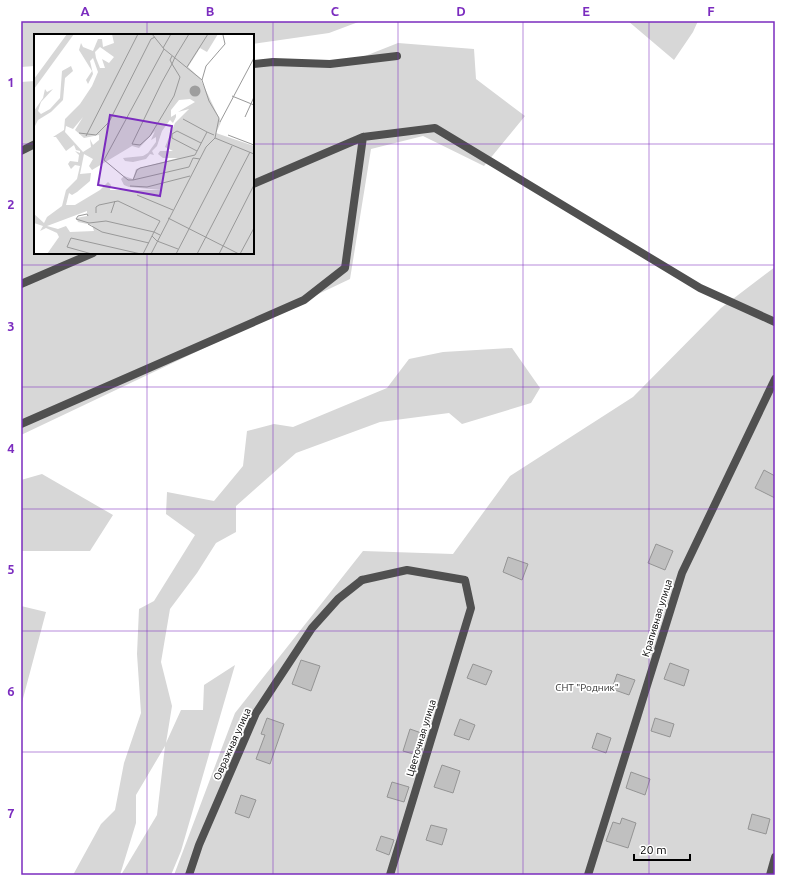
<svg xmlns="http://www.w3.org/2000/svg" width="796" height="896" font-family="Ubuntu,sans-serif">
	<rect width="100%" height="100%" fill="#fff"/>
	<path fill="#d7d7d7" d="M 21,21 L 361,21 L 329,33 L 253,44 L 253,35 L 35,35 L 35,66 L 21,67 Z
		M 628,21 L 698,21 L 693,32 L 674,60 Z
		M 398,43 L 474,49 L 476,79 L 525,116 L 484,166 L 423,136 L 371,149 L 350,279 L 21,435 L 21,82 L 35,81 L 35,253 L 253,253 L 253,64 L 350,62 Z
		M 775,267 L 775,875 L 174,875 L 235,713 L 363,551 L 453,554 L 510,476 L 633,397 L 721,308 Z
		M 512,348 L 540,388 L 531,403 L 462,424 L 449,413 L 380,422 L 296,453 L 236,506 L 236,532 L 216,543 L 197,573 L 170,609 L 161,662 L 172,706 L 166,743 L 181,710 L 203,710 L 204,685 L 235,665 L 181,851 L 171,875 L 121,875 L 157,815 L 165,746 L 136,795 L 136,823 L 120,875 L 73,875 L 101,824 L 115,810 L 124,763 L 141,713 L 137,654 L 139,609 L 154,601 L 195,535 L 166,514 L 167,492 L 214,501 L 243,466 L 247,431 L 274,424 L 293,427 L 387,388 L 409,359 L 443,352 Z
		M 42,474 L 113,515 L 90,551 L 21,551 L 21,480 Z
		M 21,606 L 46,612 L 21,706 Z"/>
	<path fill="#c0c0c0" stroke="#949494" d="M 764,470 L 775,476 L 775,498 L 755,488 Z
		M 656,544 L 673,551 L 665,570 L 648,563 Z
		M 508,557 L 528,564 L 522,580 L 503,572 Z
		M 301,660 L 320,666 L 311,691 L 292,684 Z
		M 670,663 L 689,670 L 684,686 L 664,679 Z
		M 473,664 L 492,671 L 486,685 L 467,678 Z
		M 617,674 L 635,680 L 629,695 L 612,689 Z
		M 267,718 L 284,724 L 270,764 L 256,759 L 265,735 L 261,734 Z
		M 655,718 L 674,724 L 670,737 L 651,731 Z
		M 460,719 L 475,725 L 469,740 L 454,735 Z
		M 410,729 L 427,735 L 420,756 L 403,751 Z
		M 597,733 L 611,738 L 606,753 L 592,748 Z
		M 442,765 L 460,771 L 453,793 L 434,787 Z
		M 631,772 L 650,779 L 645,795 L 626,788 Z
		M 392,782 L 409,787 L 404,802 L 387,797 Z
		M 241,795 L 256,800 L 249,818 L 235,813 Z
		M 752,814 L 770,819 L 766,834 L 748,829 Z
		M 622,818 L 636,823 L 628,848 L 606,841 L 613,822 L 620,824 Z
		M 431,825 L 447,829 L 442,845 L 426,840 Z
		M 381,836 L 394,840 L 389,855 L 376,850 Z"/>
	<g fill="none" stroke-linecap="round" stroke-linejoin="round">
		<path stroke="#505050" stroke-width="8" d="M 253,64 L 273,62 L 330,64 L 397,56
			M 21,151 L 35,144
			M 253,184 L 363,137
			M 21,284 L 93,253
			M 21,424 L 304,300 L 345,268 L 363,137 L 435,128 L 700,288 L 775,322
			M 362,580 L 407,570 L 465,580 L 471,608 L 390,875
			M 588,875 L 682,573 L 775,379
			M 770,875 L 775,857"/>
		<path stroke="#505050" stroke-width="8" d="M 189,875 L 199,845 L 256,713 L 312,628 L 338,599 L 362,580"/>
	</g>
	<path fill="none" stroke="#7b2cbf" stroke-width="1" stroke-opacity="0.55" d="M 147,21 L 147,35M 273,21 L 273,875M 398,21 L 398,875M 523,21 L 523,875M 649,21 L 649,875M 21,144 L 35,144M 253,144 L 775,144M 147,253 L 147,875M 21,265 L 775,265M 21,387 L 775,387M 21,509 L 775,509M 21,631 L 775,631M 21,752 L 775,752"/>
	<g text-anchor="middle" dominant-baseline="central" stroke-width="3.5" stroke-linejoin="round" paint-order="stroke">
		<g font-size="10" fill="#000" stroke="#fff">
			<text transform="translate(657 618) rotate(-73)">Крапивная улица</text>
			<text transform="translate(421 738) rotate(-73)">Цветочная улица</text>
			<text transform="translate(232 744) rotate(-66)">Овражная улица</text>
		</g>
		<g font-size="10" fill="#2e2e2e" stroke="#fff">
			<text x="587" y="687">СНТ "Родник"</text>
		</g>
	</g>
	<g transform="translate(34 34)">
		<rect width="220" height="220" fill="#fff"/>
		<path d="M 33,0 L 40,0 L 0,55 L 0,45 ZM 78,0 L 184,0 L 173,18 L 166,14 L 154,33 L 166,44 L 187,88 L 182,99 L 220,112 L 220,220 L 13,220 L 25,203 L 23,199 L 12,194 L 6,197 L 9,192 L 0,189 L 0,180 L 10,189 L 13,183 L 28,172 L 32,156 L 43,145 L 46,132 L 41,131 L 37,135 L 34,130 L 36,127 L 44,128 L 45,121 L 41,117 L 46,119 L 46,117 L 42,116 L 40,111 L 32,117 L 22,103 L 19,103 L 30,96 L 31,85 L 46,70 L 58,52 L 64,38 L 59,24 L 56,27 L 59,40 L 54,50 L 52,46 L 58,37 L 45,16 L 47,9 L 49,13 L 59,17 L 64,5 L 68,5 L 69,13 L 80,9 ZM 66,13 L 80,23 L 75,29 L 68,25 L 71,34 L 66,34 L 62,24 L 61,18 ZM 156,65 L 161,68 L 144,78 L 155,75 L 141,89 L 131,113 L 139,117 L 126,117 L 124,120 L 129,124 L 144,124 L 102,135 L 99,145 L 90,142 L 87,145 L 90,151 L 95,153 L 128,156 L 76,156 L 77,151 L 74,148 L 66,156 L 41,171 L 32,171 L 35,159 L 38,161 L 43,158 L 56,147 L 57,139 L 46,140 L 50,120 L 59,125 L 55,132 L 58,136 L 98,112 L 105,114 L 121,97 L 117,106 L 122,103 L 122,108 L 114,119 L 109,122 L 89,124 L 91,127 L 99,128 L 112,125 L 116,120 L 120,121 L 118,117 L 123,112 L 128,97 L 136,86 L 139,89 L 142,83 L 142,80 L 137,83 L 137,76 L 145,66 ZM 49,83 L 41,96 L 50,104 L 65,101 L 65,106 L 59,111 L 56,105 L 57,113 L 49,118 L 31,98 L 32,92 L 39,95 ZM 53,177 L 53,182 L 42,184 L 44,188 L 58,191 L 60,197 L 36,198 L 32,192 L 24,195 L 13,192 ZM 37,32 L 39,37 L 31,44 L 29,66 L 17,78 L 4,86 L 0,94 L 0,77 L 9,64 L 11,55 L 13,58 L 19,55 L 7,68 L 4,77 L 7,80 L 16,75 L 26,64 L 28,37 Z" fill="#d7d7d7" fill-rule="evenodd"/>
		<path d="M155.5 57a5.5 5.5 0 1 1 11 0a5.5 5.5 0 1 1-11 0Z" fill="#9e9e9e"/>
		<path fill="none" stroke="#999" stroke-width="1" d="M 118,0 L 130,15 L 168,46 L 175,67 L 185,84 L 181,104 L 220,120M 129,14 L 137,0M 130,15 L 70,126 L 94,146 L 99,146 L 103,136 L 106,134 L 161,121 L 173,98 L 180,101M 138,22 L 136,26 L 138,30 L 146,43 L 140,62 L 116,102 L 106,111 L 98,110 L 128,48 L 138,30 L 141,23 L 155,0M 153,33 L 174,0M 168,46 L 172,32 L 191,10 L 189,1M 198,62 L 220,71M 211,83 L 220,63M 149,85 L 173,98M 186,88 L 220,24M 45,99 L 62,101 L 75,88 L 117,5 L 121,3M 194,101 L 220,111M 52,102 L 104,0M 163,117 L 138,104 L 138,100 L 143,97 L 167,109M 99,146 L 155,133 L 159,124 L 166,125M 96,152 L 113,153 L 156,142M 103,161 L 139,176M 77,179 L 81,167M 54,182 L 53,180 L 44,182 L 42,185 L 55,189 L 72,187 L 120,198 L 126,187 L 84,167 L 65,171 L 62,173 L 62,179M 134,184 L 205,220M 54,190 L 68,198 L 115,209M 118,202 L 123,207 L 144,215M 58,220 L 33,213 L 37,204 L 107,220M 109,220 L 120,198 L 126,201M 117,220 L 172,113 L 181,104M 142,220 L 198,112M 163,220 L 216,118M 185,220 L 220,151M 206,220 L 220,194"/>
		<path fill="#7b2cbf" fill-opacity="0.15" stroke="#7b2cbf" stroke-width="2" d="M 76,81 L 138,92 L 126,162 L 64,151 Z"/>
		<rect width="220" height="220" fill="none" stroke="#000" stroke-width="2"/>
	</g>
	<rect width="796" height="896" fill="none" stroke="#ffffff" stroke-width="44"/>
	<path d="M634 854v6h56v-6" fill="none" stroke="#000000" stroke-width="2"/>
	<text x="640" y="854" font-size="12" fill="#000000" stroke="#ffffff" stroke-width="3" paint-order="stroke">20 m</text>
	<rect x="22" y="22" width="752" height="852" fill="none" stroke="#7b2cbf" stroke-width="1.5"/>
	<g font-size="13" text-anchor="middle" font-weight="bold" fill="#7b2cbf">
		<text x="85" y="16">A</text>
		<text x="210" y="16">B</text>
		<text x="335" y="16">C</text>
		<text x="461" y="16">D</text>
		<text x="586" y="16">E</text>
		<text x="711" y="16">F</text>
		<text x="11" y="87">1</text>
		<text x="11" y="209">2</text>
		<text x="11" y="331">3</text>
		<text x="11" y="453">4</text>
		<text x="11" y="574">5</text>
		<text x="11" y="696">6</text>
		<text x="11" y="818">7</text>
	</g>
</svg>
